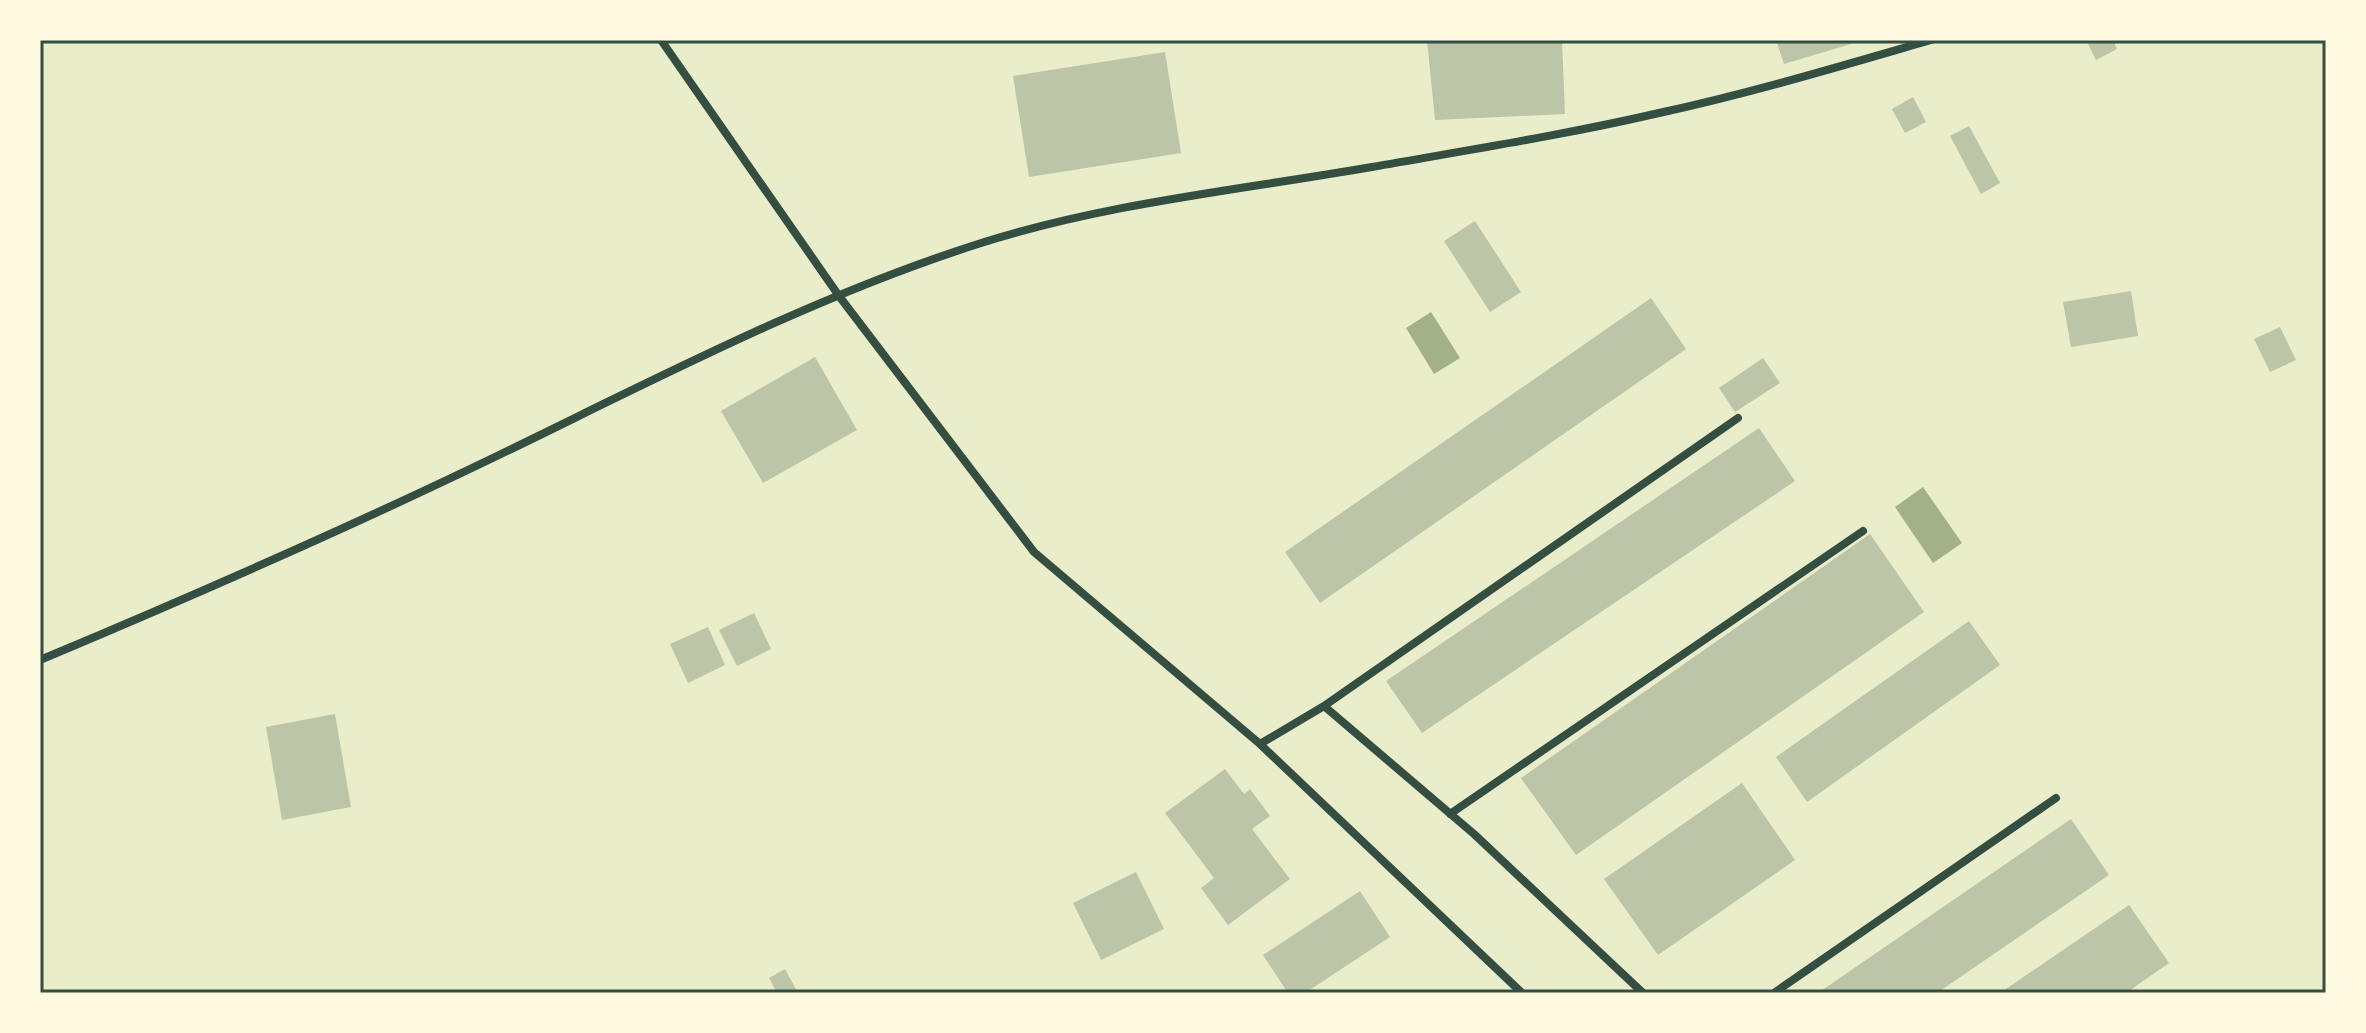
<svg xmlns="http://www.w3.org/2000/svg" width="2366" height="1033" font-family="'Public Sans',sans-serif">
	<rect width="100%" height="100%" fill="#e9edc9"/>
	<path fill="#a3b18a" d="M 1431,312 L 1460,358 L 1434,374 L 1406,328 Z
		M 1923,487 L 1962,543 L 1933,563 L 1895,507 Z"/>
	<path fill="#bcc5a7" d="M 1427,40 L 1562,40 L 1565,114 L 1435,120 Z
		M 1776,40 L 1861,40 L 1861,41 L 1784,64 Z
		M 2090,40 L 2113,40 L 2117,49 L 2096,60 L 2087,42 Z
		M 1165,52 L 1181,153 L 1029,177 L 1013,76 Z
		M 1913,97 L 1926,122 L 1905,133 L 1892,109 Z
		M 1969,126 L 2000,183 L 1981,194 L 1950,136 Z
		M 1475,221 L 1521,292 L 1490,312 L 1444,241 Z
		M 2131,291 L 2138,336 L 2071,347 L 2063,302 Z
		M 1651,298 L 1686,349 L 1320,603 L 1285,552 Z
		M 2280,327 L 2296,360 L 2270,372 L 2254,339 Z
		M 815,357 L 857,430 L 763,483 L 721,411 Z
		M 1763,358 L 1780,383 L 1735,412 L 1719,388 Z
		M 1759,428 L 1795,481 L 1422,733 L 1386,681 Z
		M 1870,534 L 1924,612 L 1576,855 L 1521,778 Z
		M 754,613 L 771,649 L 737,666 L 719,630 Z
		M 1969,621 L 2000,665 L 1807,802 L 1776,757 Z
		M 708,627 L 725,665 L 688,683 L 670,644 Z
		M 335,714 L 351,807 L 282,820 L 266,727 Z
		M 1225,769 L 1244,794 L 1250,789 L 1270,816 L 1252,829 L 1290,879 L 1228,925 L 1201,888 L 1214,878 L 1165,813 Z
		M 1742,783 L 1795,860 L 1658,955 L 1604,879 Z
		M 2071,819 L 2109,875 L 1937,993 L 1818,993 Z
		M 1136,872 L 1164,929 L 1101,960 L 1073,903 Z
		M 1360,891 L 1390,937 L 1305,993 L 1288,993 L 1263,955 Z
		M 2129,905 L 2169,963 L 2126,993 L 2000,993 Z
		M 785,969 L 798,993 L 777,993 L 769,978 Z"/>
	<g fill="none" stroke-linecap="round" stroke-linejoin="round">
		<path stroke="#344e41" stroke-width="8" d="M 661,40 L 839,296 L 1034,552 L 1260,744 L 1522,993
			M 40,660 C 195,595 348,528 499,455 C 656,379 812,297 978,244 C 1106,203 1240,190 1372,167 C 1468,150 1564,135 1659,113 C 1751,93 1841,66 1931,40
			M 1324,706 L 1474,834 L 1643,993
			M 1260,744 L 1324,706 L 1738,418
			M 1450,814 L 1863,531
			M 1774,993 L 2056,798"/>
	</g>
	<rect width="2366" height="1033" fill="none" stroke="#fefae0" stroke-width="84"/>
	<rect x="42" y="42" width="2282" height="949" fill="none" stroke="#344e41" stroke-width="3"/>
</svg>
